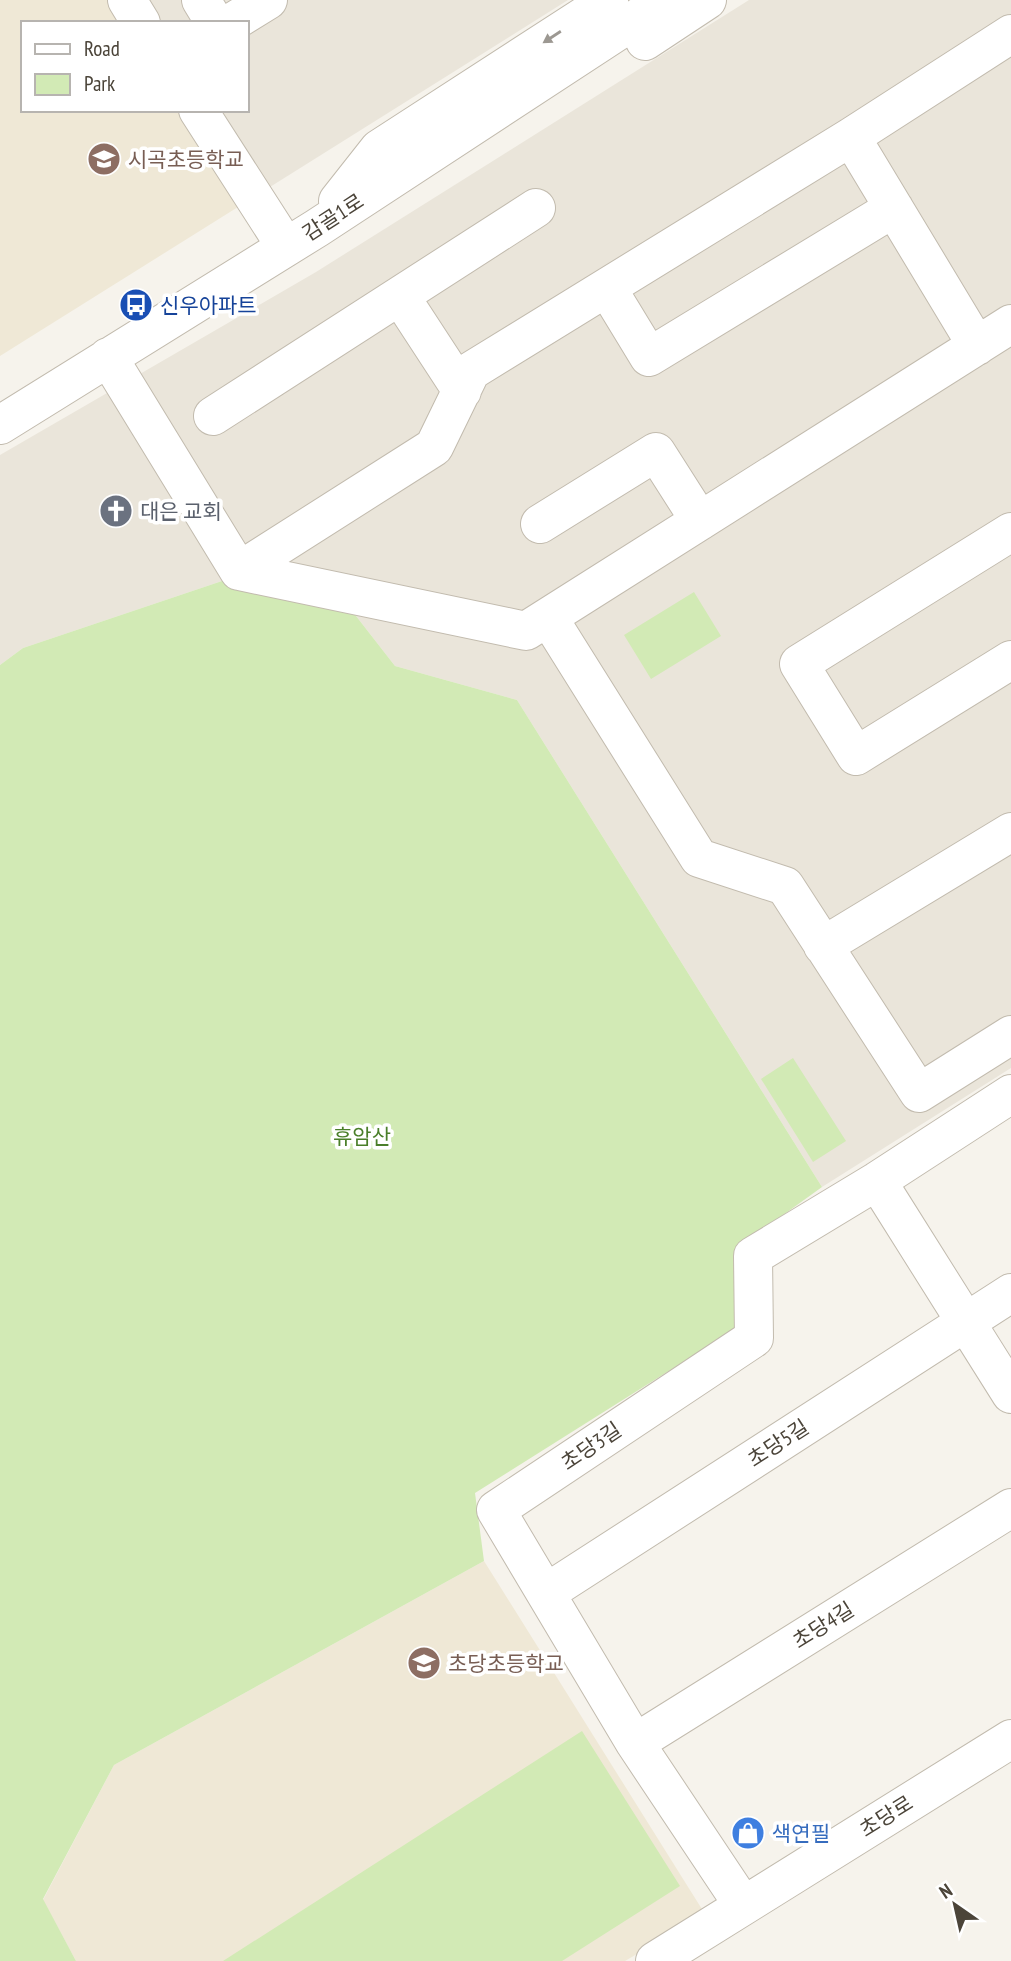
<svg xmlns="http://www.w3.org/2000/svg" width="1011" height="1961" font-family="'PT Sans Narrow','Noto Sans KR',sans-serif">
	<rect width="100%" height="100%" fill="#f6f3ec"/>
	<path fill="#eae5da" d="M 109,0 L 568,0 L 238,207 L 178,110 L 247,110 L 247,23 L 123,23 Z
		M 749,0 L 1011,0 L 1011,1068 L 822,1187 L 517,700 L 395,666 L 349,607 L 225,580 L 23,648 L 0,665 L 0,455 L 316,272 Z"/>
	<path fill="#efe8d6" d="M 0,0 L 109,0 L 123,23 L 23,23 L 23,110 L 178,110 L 238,207 L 0,356 Z
		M 484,1561 L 705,1914 L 625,1961 L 76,1961 L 43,1900 L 114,1765 Z"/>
	<path fill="#d2eab5" d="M 225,580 L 349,607 L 395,666 L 517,700 L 822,1187 L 739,1247 L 737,1328 L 475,1493 L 484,1561 L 114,1765 L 43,1899 L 76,1961 L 0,1961 L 0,665 L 23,648 Z
		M 694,592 L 721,636 L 651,679 L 624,635 Z
		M 793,1058 L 846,1141 L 813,1162 L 761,1079 Z
		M 582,1731 L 680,1886 L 562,1961 L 223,1961 Z"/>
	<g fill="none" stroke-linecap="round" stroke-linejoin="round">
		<defs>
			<path id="minor" d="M 127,0 L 141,23
				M 201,0 L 215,23
				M 231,23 L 268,0
				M 645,41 L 707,0
				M 198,110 L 286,247
				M 851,137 L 977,346
				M 338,201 L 379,149 L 609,0
				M 607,288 L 649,357 L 894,208
				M 400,296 L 462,391
				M 108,357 L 239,571 L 526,631 L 1011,324
				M 213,416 L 536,208
				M 0,425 L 317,228 L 665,0
				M 540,524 L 656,452 L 700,521
				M 1011,532 L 799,664 L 856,756 L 1011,660
				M 239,571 L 434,447 L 471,371 L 851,137 L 1011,34
				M 548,617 L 699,858 L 785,886 L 919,1093 L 1011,1035
				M 823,946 L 1011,832
				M 877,1181 L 1011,1394
				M 546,1593 L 1011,1293
				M 635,1743 L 1011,1508
				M 743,1905 L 635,1743 L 496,1510 L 754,1338 L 753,1256 L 877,1181 L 1011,1094
				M 655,1961 L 1011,1739"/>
		</defs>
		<use href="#minor" stroke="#c2bbae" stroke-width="40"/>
		<use href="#minor" stroke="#fff" stroke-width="38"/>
	</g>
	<defs><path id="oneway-solid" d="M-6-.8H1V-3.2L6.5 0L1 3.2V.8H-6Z" transform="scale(1.75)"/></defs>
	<use fill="#9c9892" href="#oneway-solid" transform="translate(552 37) rotate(147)"/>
	<defs>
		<symbol id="school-disc" viewBox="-11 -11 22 22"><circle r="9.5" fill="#8d6e63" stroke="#fff"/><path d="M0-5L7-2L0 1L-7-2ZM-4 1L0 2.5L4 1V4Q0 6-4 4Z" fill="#fff"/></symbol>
		<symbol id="bus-disc" viewBox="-11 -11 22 22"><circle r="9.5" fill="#1a4fb4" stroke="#fff"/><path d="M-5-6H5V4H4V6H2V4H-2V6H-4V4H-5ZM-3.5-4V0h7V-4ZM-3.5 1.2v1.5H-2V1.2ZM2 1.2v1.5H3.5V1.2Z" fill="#fff"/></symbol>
		<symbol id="church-disc" viewBox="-11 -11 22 22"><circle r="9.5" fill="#6b7280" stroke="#fff"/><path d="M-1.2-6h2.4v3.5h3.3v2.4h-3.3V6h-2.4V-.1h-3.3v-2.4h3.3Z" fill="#fff"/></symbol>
		<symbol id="shop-disc" viewBox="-11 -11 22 22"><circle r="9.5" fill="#3f7fe0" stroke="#fff"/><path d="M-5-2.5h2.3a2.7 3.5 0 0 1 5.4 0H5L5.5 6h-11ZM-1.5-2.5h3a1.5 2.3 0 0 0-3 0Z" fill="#fff"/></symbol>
	</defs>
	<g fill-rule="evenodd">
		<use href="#school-disc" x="85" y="140" width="38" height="38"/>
		<use href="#bus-disc" x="117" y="286" width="38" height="38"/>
		<use href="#church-disc" x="97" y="492" width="38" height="38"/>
		<use href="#school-disc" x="405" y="1644" width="38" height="38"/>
		<use href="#shop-disc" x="729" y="1814" width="38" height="38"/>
	</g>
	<g text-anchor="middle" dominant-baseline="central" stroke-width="7" stroke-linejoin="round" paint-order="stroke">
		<g font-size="21" fill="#785e54" stroke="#fff" text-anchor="start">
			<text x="128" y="159">시곡초등학교</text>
			<text x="448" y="1663">초당초등학교</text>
		</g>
		<g font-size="21" fill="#4b4439" stroke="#fff">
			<text transform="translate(333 217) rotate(-33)">감골1로</text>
			<text transform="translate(778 1443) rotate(-33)">초당5길</text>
			<text transform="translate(591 1446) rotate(-34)">초당3길</text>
			<text transform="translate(823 1625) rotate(-32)">초당4길</text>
			<text transform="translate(886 1816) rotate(-32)">초당로</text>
		</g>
		<g font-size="21" fill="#164399" stroke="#fff" text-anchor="start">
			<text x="160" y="305">신우아파트</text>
		</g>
		<g font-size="21" fill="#5b616d" stroke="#fff" text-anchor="start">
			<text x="140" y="511">대은 교회</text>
		</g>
		<g font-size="21" fill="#4a7f2a" stroke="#fff">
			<text x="362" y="1136">휴암산</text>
		</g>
		<g font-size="21" fill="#366cbe" stroke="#fff" text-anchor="start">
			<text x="772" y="1833">색연필</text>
		</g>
	</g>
	<rect x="21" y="21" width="228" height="91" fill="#ffffff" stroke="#b7b4b0" stroke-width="2"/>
	<rect x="35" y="44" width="35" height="10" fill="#ffffff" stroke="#b7b4b0" stroke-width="2"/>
	<text x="84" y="56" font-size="21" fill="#4b4439">Road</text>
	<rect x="35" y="74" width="35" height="21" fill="#d2eab5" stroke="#b7b4b0" stroke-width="2"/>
	<text x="84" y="91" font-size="21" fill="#4b4439">Park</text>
	<g transform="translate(955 1905) rotate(326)" stroke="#ffffff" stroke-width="5" paint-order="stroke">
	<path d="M0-5L12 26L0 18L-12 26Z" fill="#4b4439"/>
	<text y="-10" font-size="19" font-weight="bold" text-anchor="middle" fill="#4b4439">N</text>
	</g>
</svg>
